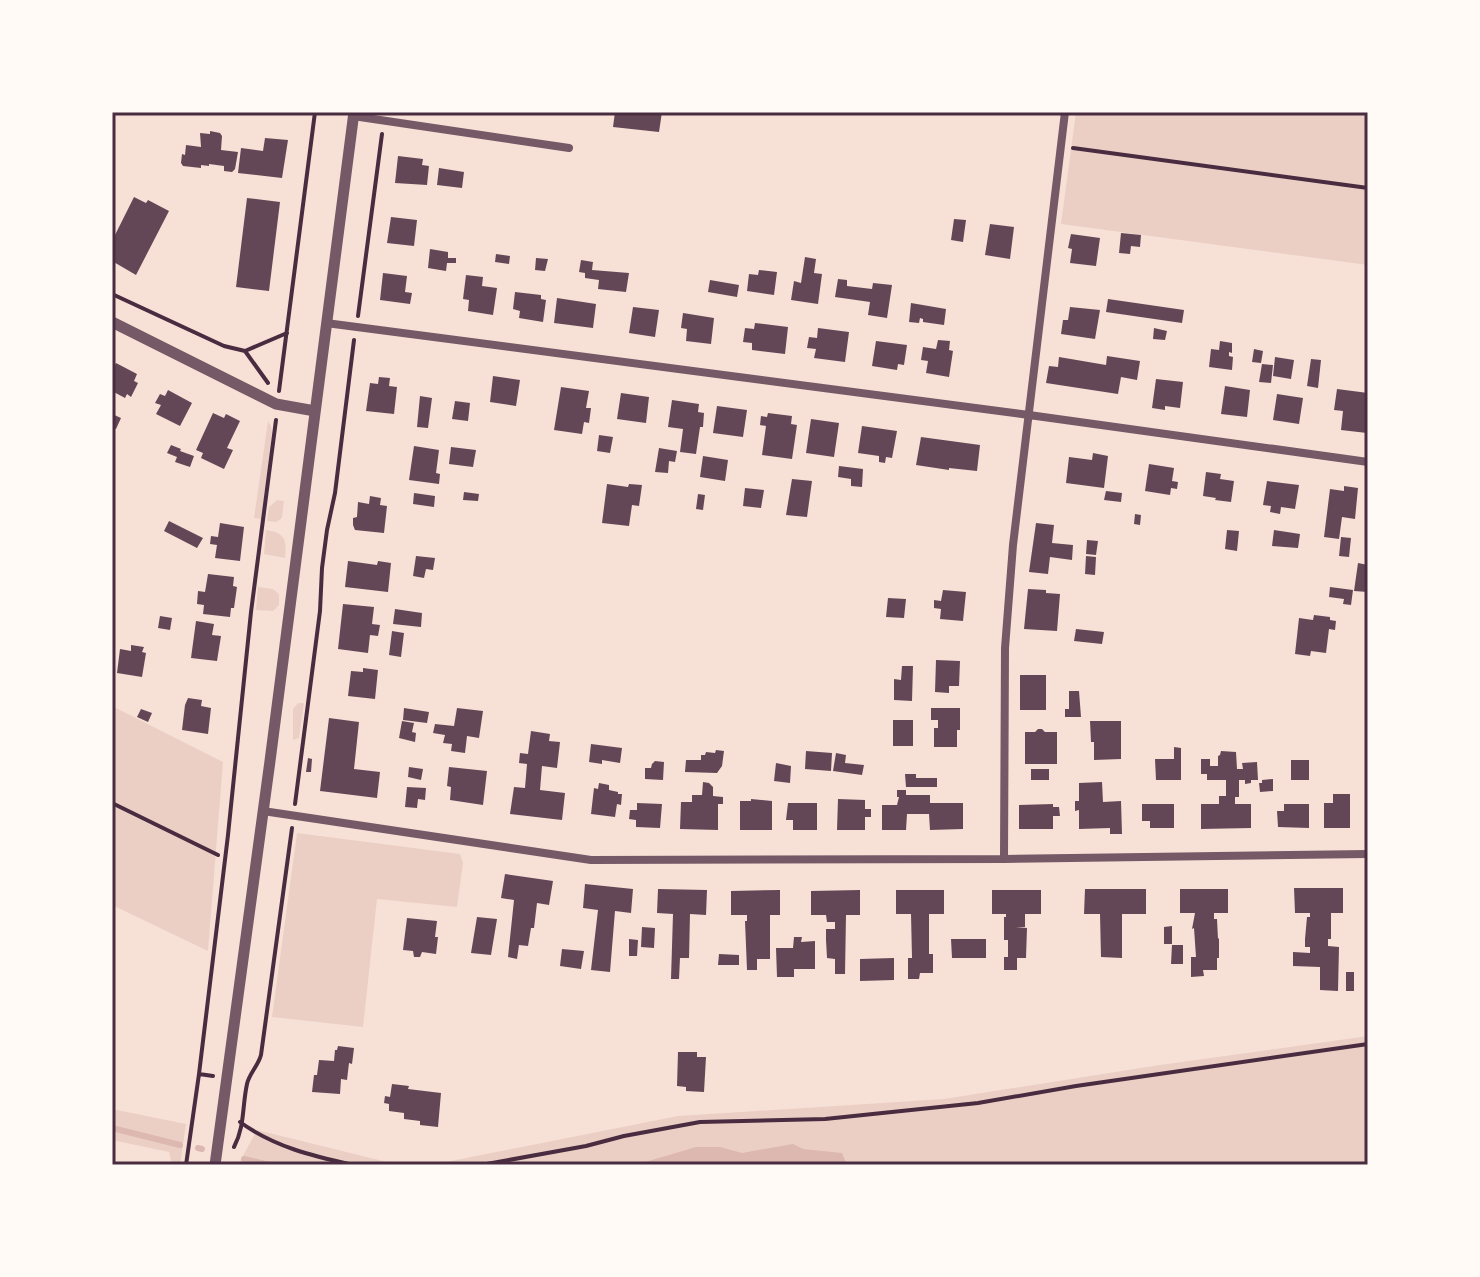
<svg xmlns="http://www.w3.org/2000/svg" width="1480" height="1277" font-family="Helvetica,sans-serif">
	<rect width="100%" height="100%" fill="#f7e1d7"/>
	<path fill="#ebcfc5" d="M 1076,112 L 1368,112 L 1368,265 L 1061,224 Z
		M 268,421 L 271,426 L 272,433 L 261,519 L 254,518 Z
		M 277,500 L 284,501 L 282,518 L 276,522 L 267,521 L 269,507 Z
		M 266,530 C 285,533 287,539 285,558 L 264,554 Z
		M 258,587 L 273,589 L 279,594 L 279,605 L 273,611 L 256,610 Z
		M 298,703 L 304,703 L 299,738 L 293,740 L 293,709 Z
		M 112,706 L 223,762 L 208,951 L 112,905 Z
		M 297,833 L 460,854 L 463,863 L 457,907 L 377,899 L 363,1027 L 272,1017 Z
		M 1368,1036 L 1368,1165 L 238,1165 L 257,1130 L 399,1165 L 446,1162 L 678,1116 L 944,1099 L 1153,1066 Z
		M 112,1109 L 186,1124 L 180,1165 L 172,1165 L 169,1152 L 112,1140 Z"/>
	<path fill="#dcb8b0" d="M 793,1144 L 803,1149 L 842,1153 L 847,1165 L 635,1165 L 696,1147 L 720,1147 L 742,1153 Z"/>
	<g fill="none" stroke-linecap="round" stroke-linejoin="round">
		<path stroke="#dcb8b0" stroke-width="6" d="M 112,1128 L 180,1145
			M 198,1148 L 202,1149
			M 244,1159 L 270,1165"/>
	</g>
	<path fill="#644757" d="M 615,112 L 662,112 L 659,132 L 613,127 Z
		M 210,131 L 220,133 L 222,136 L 221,150 L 238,152 L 235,169 L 232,172 L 224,171 L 224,166 L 209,164 L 209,166 L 201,165 L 201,168 L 183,166 L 181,163 L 182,154 L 185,155 L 186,145 L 201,147 L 200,133 L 210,134 Z
		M 265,138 L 288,140 L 282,178 L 238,173 L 241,148 L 263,151 Z
		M 398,156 L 423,159 L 422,165 L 429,166 L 427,185 L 395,183 Z
		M 439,168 L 464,172 L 462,188 L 437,185 Z
		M 134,197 L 146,203 L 148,200 L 169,211 L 136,275 L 112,261 L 112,241 Z
		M 247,198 L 280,202 L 269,291 L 236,287 Z
		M 391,217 L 417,220 L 414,246 L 387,243 Z
		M 954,219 L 966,220 L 963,242 L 951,240 Z
		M 990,224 L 1014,227 L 1010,259 L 985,255 Z
		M 1121,233 L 1141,235 L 1140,247 L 1131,246 L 1130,254 L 1119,253 Z
		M 1071,234 L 1100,238 L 1096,266 L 1070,263 L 1072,249 L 1068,248 Z
		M 430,249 L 448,252 L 448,258 L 456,258 L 456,263 L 447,263 L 446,271 L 428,268 Z
		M 496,254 L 510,256 L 509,264 L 495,262 Z
		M 805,257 L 816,259 L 814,273 L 822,274 L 818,304 L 791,300 L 794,281 L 801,283 Z
		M 536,258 L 548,259 L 545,271 L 535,270 Z
		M 581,260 L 593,262 L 592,270 L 629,273 L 626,292 L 598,289 L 599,280 L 585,278 L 585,273 L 579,272 Z
		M 759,270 L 777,272 L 774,295 L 747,291 L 749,274 L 758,275 Z
		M 383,273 L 407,276 L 405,292 L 412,293 L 410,304 L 380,300 Z
		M 466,275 L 483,277 L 482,286 L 497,288 L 493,315 L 468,311 L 469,300 L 463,299 Z
		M 838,279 L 847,280 L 847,286 L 872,289 L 873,283 L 892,285 L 887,318 L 868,315 L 870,302 L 835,297 Z
		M 710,280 L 739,285 L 737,297 L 708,292 Z
		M 515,292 L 541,295 L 541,299 L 546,300 L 543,322 L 519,318 L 520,311 L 513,309 Z
		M 557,298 L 596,304 L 593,328 L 554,323 Z
		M 1108,299 L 1184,310 L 1182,323 L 1106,312 Z
		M 911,303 L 946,309 L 944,325 L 923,322 L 923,319 L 920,318 L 919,323 L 909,322 Z
		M 633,307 L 659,310 L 655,337 L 629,333 Z
		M 1070,307 L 1100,310 L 1095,339 L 1061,334 L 1063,320 L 1068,320 Z
		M 683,313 L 714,318 L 711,344 L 686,341 L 687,329 L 681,328 Z
		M 755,323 L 788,327 L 785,354 L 752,350 L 752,343 L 743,342 L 745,328 L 754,329 Z
		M 818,328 L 849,332 L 845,362 L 814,358 L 816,349 L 807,348 L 809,337 L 817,338 Z
		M 1154,328 L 1167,331 L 1165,340 L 1153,339 Z
		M 938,340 L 950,341 L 949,350 L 953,351 L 949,377 L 926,373 L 928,361 L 921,360 L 923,347 L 936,349 Z
		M 876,341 L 907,345 L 904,365 L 898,364 L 897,370 L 872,366 Z
		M 1220,341 L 1232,343 L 1232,353 L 1229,352 L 1229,356 L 1233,357 L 1232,370 L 1209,367 L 1211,349 L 1219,350 Z
		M 1254,349 L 1263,351 L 1261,363 L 1252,362 Z
		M 1107,356 L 1140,361 L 1137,380 L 1121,377 L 1118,394 L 1046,383 L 1049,366 L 1058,367 L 1059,357 L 1106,365 Z
		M 1275,357 L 1294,360 L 1291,379 L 1273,376 Z
		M 1311,359 L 1321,360 L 1318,388 L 1307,386 Z
		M 116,363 L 137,374 L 134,381 L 138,383 L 131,397 L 127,394 L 125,398 L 112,391 L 112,370 Z
		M 1262,364 L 1273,365 L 1271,383 L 1259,382 Z
		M 493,376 L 520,380 L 516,406 L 490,402 Z
		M 379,377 L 390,378 L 389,386 L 397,387 L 394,414 L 366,411 L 370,383 L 378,384 Z
		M 1156,379 L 1183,382 L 1180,408 L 1165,406 L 1165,410 L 1152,408 Z
		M 1225,386 L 1250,390 L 1247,417 L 1221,414 Z
		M 561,387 L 589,391 L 586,408 L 591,408 L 589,423 L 584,422 L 582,434 L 554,430 Z
		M 1337,389 L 1368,393 L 1366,408 L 1368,409 L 1367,433 L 1341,430 L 1343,411 L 1334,410 Z
		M 168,390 L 192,403 L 180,426 L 156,414 L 161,405 L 155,403 L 160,394 L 165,396 Z
		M 621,393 L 649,397 L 646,423 L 617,419 Z
		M 1277,394 L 1303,398 L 1299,424 L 1273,420 Z
		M 420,396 L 432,398 L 428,428 L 417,427 Z
		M 672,400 L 699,404 L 698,412 L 704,413 L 703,427 L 700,427 L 696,454 L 680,452 L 683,429 L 668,427 Z
		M 455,401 L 470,403 L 468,421 L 452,419 Z
		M 717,406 L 747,410 L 743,437 L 713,433 Z
		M 213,413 L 224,418 L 226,414 L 240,421 L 227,448 L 233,450 L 224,469 L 201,458 L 203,453 L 196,450 Z
		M 768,413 L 792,416 L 791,424 L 797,425 L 792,459 L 762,455 L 766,426 L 760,425 L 761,416 L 767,417 Z
		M 112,414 L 121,418 L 116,429 L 112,428 Z
		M 811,419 L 839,423 L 834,457 L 806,453 Z
		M 862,426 L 897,431 L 892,458 L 886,457 L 885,463 L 879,462 L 879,456 L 858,453 Z
		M 599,435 L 613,437 L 610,453 L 597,451 Z
		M 921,437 L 980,445 L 977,471 L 949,468 L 949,470 L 916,465 Z
		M 171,445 L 181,449 L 180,451 L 194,456 L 190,467 L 175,462 L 177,457 L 167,453 Z
		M 414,446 L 439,450 L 436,473 L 440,474 L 439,484 L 409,480 Z
		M 451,447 L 476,450 L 473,467 L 449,464 Z
		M 659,448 L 677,451 L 675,462 L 669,461 L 668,473 L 655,472 Z
		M 1093,453 L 1108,456 L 1104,488 L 1066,483 L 1069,457 L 1092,460 Z
		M 703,456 L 728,460 L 725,481 L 700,477 Z
		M 1149,464 L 1174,468 L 1172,481 L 1178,482 L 1177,489 L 1171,488 L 1170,495 L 1145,491 Z
		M 839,466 L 863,469 L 862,487 L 851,486 L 851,479 L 838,477 Z
		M 1206,472 L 1221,474 L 1220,479 L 1234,481 L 1231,502 L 1215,500 L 1216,498 L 1203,496 Z
		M 792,479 L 812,481 L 807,517 L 786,515 Z
		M 1267,481 L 1299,485 L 1295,509 L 1281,507 L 1280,514 L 1270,512 L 1271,506 L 1263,505 Z
		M 607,484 L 628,487 L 629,484 L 642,485 L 639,506 L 632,505 L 629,526 L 602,523 Z
		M 1344,486 L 1358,488 L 1355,519 L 1342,517 L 1339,539 L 1324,537 L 1330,489 L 1344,491 Z
		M 745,488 L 764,490 L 761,508 L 743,506 Z
		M 1106,491 L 1122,493 L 1121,502 L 1104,500 Z
		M 464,492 L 479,494 L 478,501 L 463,500 Z
		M 414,493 L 435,496 L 434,507 L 413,504 Z
		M 698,494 L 705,495 L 703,510 L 696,509 Z
		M 370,496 L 381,498 L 380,505 L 387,506 L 384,533 L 355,530 L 353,525 L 353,518 L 357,517 L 358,502 L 369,504 Z
		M 1135,514 L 1141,515 L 1140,525 L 1134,524 Z
		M 169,521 L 203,538 L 197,548 L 164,531 Z
		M 220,523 L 244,527 L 240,561 L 215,558 L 217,545 L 210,544 L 211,536 L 218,537 Z
		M 1036,523 L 1054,525 L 1052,543 L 1073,545 L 1072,560 L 1050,557 L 1048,574 L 1029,572 Z
		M 1227,530 L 1239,531 L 1237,551 L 1225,549 Z
		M 1274,530 L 1300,534 L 1298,548 L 1272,546 Z
		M 1341,537 L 1351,538 L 1349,557 L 1339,556 Z
		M 1087,540 L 1098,541 L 1096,555 L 1086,554 Z
		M 416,556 L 435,558 L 433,570 L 426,569 L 424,578 L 413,576 Z
		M 1086,556 L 1096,557 L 1095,575 L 1085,574 Z
		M 348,561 L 377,565 L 378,561 L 391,563 L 388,592 L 345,587 Z
		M 1358,563 L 1368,565 L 1368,592 L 1354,591 Z
		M 208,574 L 234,577 L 233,586 L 237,587 L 234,608 L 231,608 L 230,617 L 203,614 L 204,605 L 197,604 L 198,591 L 205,592 Z
		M 1330,587 L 1353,590 L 1351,605 L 1343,604 L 1344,599 L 1329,597 Z
		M 1028,589 L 1046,590 L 1046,593 L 1060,594 L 1057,631 L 1024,629 Z
		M 943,590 L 966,592 L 963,621 L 940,619 L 941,609 L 934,608 L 934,600 L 941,601 Z
		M 888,598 L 906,599 L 904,618 L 886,617 Z
		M 343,604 L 374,607 L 372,624 L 380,625 L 378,636 L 370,635 L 368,653 L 338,649 Z
		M 395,609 L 422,613 L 421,627 L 393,624 Z
		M 1314,615 L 1330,617 L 1330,620 L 1336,621 L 1335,630 L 1329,629 L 1326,653 L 1311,651 L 1310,656 L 1295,654 L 1299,618 L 1313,620 Z
		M 160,616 L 172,618 L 170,630 L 158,628 Z
		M 196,621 L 214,624 L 212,635 L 221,636 L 217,661 L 191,658 Z
		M 1076,629 L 1104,632 L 1102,644 L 1074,641 Z
		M 392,631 L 404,633 L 401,657 L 389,655 Z
		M 131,645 L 144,647 L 142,652 L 146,653 L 142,677 L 117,673 L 120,649 L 131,651 Z
		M 936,660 L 960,661 L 959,686 L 949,686 L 949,693 L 935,692 Z
		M 902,666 L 913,666 L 912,701 L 894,700 L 894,679 L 901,680 Z
		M 363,668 L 378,670 L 375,699 L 348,696 L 351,671 L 363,672 Z
		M 1020,675 L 1046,675 L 1046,710 L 1020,710 Z
		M 1069,691 L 1079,691 L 1081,717 L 1065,717 L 1065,709 L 1069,709 Z
		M 188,698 L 202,700 L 201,706 L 211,708 L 208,734 L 182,730 L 185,705 Z
		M 404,708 L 429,712 L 427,723 L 403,720 Z
		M 457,708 L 483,711 L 479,738 L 467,736 L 465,753 L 451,751 L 452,744 L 443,743 L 445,735 L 433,733 L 435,724 L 454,726 Z
		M 931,708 L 960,708 L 960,730 L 957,730 L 957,747 L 934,747 L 934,728 L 938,728 L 938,720 L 931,720 Z
		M 141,709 L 152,713 L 148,722 L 137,717 Z
		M 329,718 L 359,722 L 354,769 L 380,772 L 377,798 L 320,791 Z
		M 893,720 L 913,720 L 913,746 L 893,746 Z
		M 402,721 L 414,723 L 412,732 L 416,733 L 415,742 L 399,738 Z
		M 1090,721 L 1121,721 L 1121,759 L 1094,760 L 1094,742 L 1091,742 Z
		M 1038,729 L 1042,729 L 1045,732 L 1057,732 L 1057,764 L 1025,764 L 1025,732 L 1035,732 Z
		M 531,731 L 550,734 L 549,741 L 560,742 L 557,768 L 542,766 L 540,790 L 565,793 L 562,820 L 510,814 L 514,787 L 525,788 L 527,764 L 519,763 L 520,753 L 528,754 Z
		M 591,744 L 622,748 L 620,763 L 602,760 L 602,764 L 589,762 Z
		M 1174,747 L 1181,748 L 1181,780 L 1156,780 L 1155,759 L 1174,759 Z
		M 716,750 L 724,751 L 722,766 L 717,773 L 685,772 L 686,760 L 701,760 L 701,755 L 705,755 L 706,752 L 715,753 Z
		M 806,751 L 832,753 L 831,771 L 805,769 Z
		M 1221,751 L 1236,752 L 1237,769 L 1243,769 L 1242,763 L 1257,762 L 1258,780 L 1251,780 L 1251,783 L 1245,784 L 1245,780 L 1239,780 L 1239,797 L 1235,797 L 1235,804 L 1251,804 L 1251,828 L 1201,829 L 1201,804 L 1219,804 L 1219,796 L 1226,796 L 1226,780 L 1207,780 L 1207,774 L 1201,774 L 1201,759 L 1210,759 L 1210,766 L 1218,766 L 1218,756 L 1220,755 Z
		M 836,753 L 846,755 L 845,763 L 864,765 L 862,775 L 833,771 Z
		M 308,758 L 312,759 L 311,772 L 306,772 Z
		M 1291,760 L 1309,760 L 1309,780 L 1291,780 Z
		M 655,761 L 664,762 L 663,780 L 645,779 L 645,768 L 651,768 L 652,764 Z
		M 776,763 L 791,766 L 790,783 L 774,781 Z
		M 409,767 L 423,769 L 421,780 L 408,777 Z
		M 449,767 L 487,771 L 483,805 L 450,800 L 451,787 L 447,786 Z
		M 1031,769 L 1049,769 L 1049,780 L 1031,780 Z
		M 905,774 L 916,774 L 916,778 L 937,778 L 937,787 L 906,787 Z
		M 1273,779 L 1273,791 L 1260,792 L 1259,783 L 1262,783 L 1262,780 Z
		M 703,782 L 709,783 L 713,787 L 713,796 L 723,797 L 723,804 L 718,804 L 718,830 L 680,829 L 681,802 L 692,802 L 692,795 L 702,795 Z
		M 1102,782 L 1103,802 L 1121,801 L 1122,834 L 1110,834 L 1110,828 L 1079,829 L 1079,810 L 1075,811 L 1075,801 L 1079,801 L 1079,783 Z
		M 599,783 L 609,785 L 609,790 L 618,792 L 618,794 L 622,794 L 621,805 L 617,804 L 615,817 L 591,814 L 594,788 L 598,789 Z
		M 407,787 L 426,788 L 425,800 L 418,799 L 417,808 L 405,807 Z
		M 897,790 L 906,790 L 906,795 L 930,795 L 930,803 L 963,803 L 963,829 L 930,830 L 929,814 L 907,814 L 906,830 L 882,830 L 882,805 L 897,805 L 899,797 L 897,797 Z
		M 1333,794 L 1350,794 L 1350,828 L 1324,828 L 1324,803 L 1333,803 Z
		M 751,799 L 772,801 L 772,830 L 740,830 L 740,801 L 751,801 Z
		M 838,799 L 865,800 L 865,809 L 871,809 L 871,817 L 865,817 L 865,830 L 837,830 Z
		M 637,803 L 662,804 L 660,828 L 636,827 L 636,820 L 629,819 L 630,810 L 637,810 Z
		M 788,803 L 817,803 L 817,830 L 793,830 L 793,820 L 786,820 Z
		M 1053,804 L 1053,807 L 1059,807 L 1060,816 L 1053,816 L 1053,829 L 1019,829 L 1019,805 Z
		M 1142,804 L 1174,804 L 1174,828 L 1150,828 L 1150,821 L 1142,821 Z
		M 1284,804 L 1309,804 L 1309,828 L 1278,827 L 1277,811 L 1284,811 Z
		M 505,874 L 553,881 L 549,905 L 537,903 L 534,928 L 531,928 L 528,946 L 519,945 L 517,959 L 508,957 L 514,900 L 501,898 Z
		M 585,884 L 633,889 L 631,913 L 615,911 L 610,972 L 591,970 L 598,910 L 583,908 Z
		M 1294,888 L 1343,888 L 1343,913 L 1331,913 L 1331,939 L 1328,939 L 1328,946 L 1339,947 L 1338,991 L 1320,990 L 1320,967 L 1293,966 L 1293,952 L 1310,953 L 1310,947 L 1305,947 L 1305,939 L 1307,917 L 1310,917 L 1310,913 L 1295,913 Z
		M 658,889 L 707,890 L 706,915 L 690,914 L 689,958 L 680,958 L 679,979 L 671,979 L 673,914 L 657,913 Z
		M 1085,889 L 1146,889 L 1146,914 L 1122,914 L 1122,958 L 1101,957 L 1100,914 L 1084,914 Z
		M 1180,889 L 1228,889 L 1228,913 L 1214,913 L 1214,919 L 1217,919 L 1218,939 L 1219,938 L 1219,958 L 1217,958 L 1217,970 L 1203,970 L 1204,976 L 1191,977 L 1191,957 L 1196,957 L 1194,928 L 1192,929 L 1195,913 L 1180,913 Z
		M 780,890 L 780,915 L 770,915 L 770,959 L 757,959 L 757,970 L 747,970 L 745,921 L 747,921 L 747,915 L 731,915 L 731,891 Z
		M 860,890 L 860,915 L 846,915 L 845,974 L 835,974 L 835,959 L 827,958 L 826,940 L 826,929 L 835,929 L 835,922 L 827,922 L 826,915 L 811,915 L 811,891 Z
		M 896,890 L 944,890 L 944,914 L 929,914 L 929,954 L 933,954 L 933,973 L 920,973 L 919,979 L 908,979 L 908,958 L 912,958 L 911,914 L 896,914 Z
		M 992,890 L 1041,890 L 1041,914 L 1025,914 L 1025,927 L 1016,927 L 1027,928 L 1026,958 L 1017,958 L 1017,970 L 1004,970 L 1004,957 L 1008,957 L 1008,940 L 1004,940 L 1004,917 L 1006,917 L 1006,914 L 992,914 Z
		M 477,917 L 497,919 L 491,955 L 471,953 Z
		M 407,918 L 437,921 L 435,937 L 438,937 L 436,954 L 422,952 L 420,957 L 414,957 L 413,951 L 403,950 Z
		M 1172,926 L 1172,944 L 1164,944 L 1164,927 Z
		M 642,927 L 655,928 L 654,948 L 641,947 Z
		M 794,937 L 802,937 L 801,942 L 815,941 L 815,969 L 794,969 L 794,977 L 777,977 L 776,948 L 793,948 Z
		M 629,939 L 638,940 L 637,956 L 629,956 Z
		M 951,939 L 986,939 L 986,958 L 952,958 Z
		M 1172,945 L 1183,945 L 1183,964 L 1171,964 Z
		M 562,949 L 584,951 L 581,969 L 560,966 Z
		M 719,954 L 739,955 L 739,965 L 718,965 Z
		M 894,958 L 894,980 L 860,981 L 860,959 Z
		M 1346,972 L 1354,972 L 1354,991 L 1346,991 Z
		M 338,1046 L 354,1048 L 352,1064 L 349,1063 L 347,1080 L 341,1079 L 340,1094 L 312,1092 L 314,1075 L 317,1075 L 319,1060 L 334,1061 L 335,1050 L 337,1050 Z
		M 678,1052 L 697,1052 L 697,1057 L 706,1057 L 704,1092 L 686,1091 L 686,1087 L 677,1086 Z
		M 392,1084 L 409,1086 L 408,1089 L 441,1093 L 438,1127 L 420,1125 L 420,1121 L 404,1119 L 404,1113 L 389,1111 L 389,1104 L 384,1103 L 385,1096 L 390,1097 Z"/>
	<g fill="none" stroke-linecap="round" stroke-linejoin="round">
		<path stroke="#4a2c40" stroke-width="4" d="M 1073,148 L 1368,188
			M 112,294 L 224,346 L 245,351
			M 358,316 L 382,134
			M 268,383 L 245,351 L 287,333
			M 279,391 L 315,112
			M 112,803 L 218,855
			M 295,804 L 320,611 L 322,568 L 327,530 L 335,493 L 354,340
			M 199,1074 L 228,835 L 251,612 L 276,420
			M 240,1122 C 274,1147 313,1156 353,1165
			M 234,1147 C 245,1126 242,1107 247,1084 C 249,1074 258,1066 261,1055 L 292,828
			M 186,1165 L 199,1074 L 213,1076
			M 481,1165 L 586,1146 L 624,1136 L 700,1122 L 825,1119 L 978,1103 L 1076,1086 L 1368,1044"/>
		<path stroke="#755966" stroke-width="8" d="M 353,116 L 569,148
			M 326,323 L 1029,415 L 1368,462
			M 263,811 L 591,860 L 1004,859 L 1368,854
			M 1004,859 L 1005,648 L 1013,545 L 1065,112"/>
		<path stroke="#755966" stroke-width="11" d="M 112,322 L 276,404 L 315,411
			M 215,1165 L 270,761 L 354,112"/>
	</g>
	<rect width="1480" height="1277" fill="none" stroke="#fffaf5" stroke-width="228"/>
	<rect x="114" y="114" width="1252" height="1049" fill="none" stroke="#4a2c40" stroke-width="3"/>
</svg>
